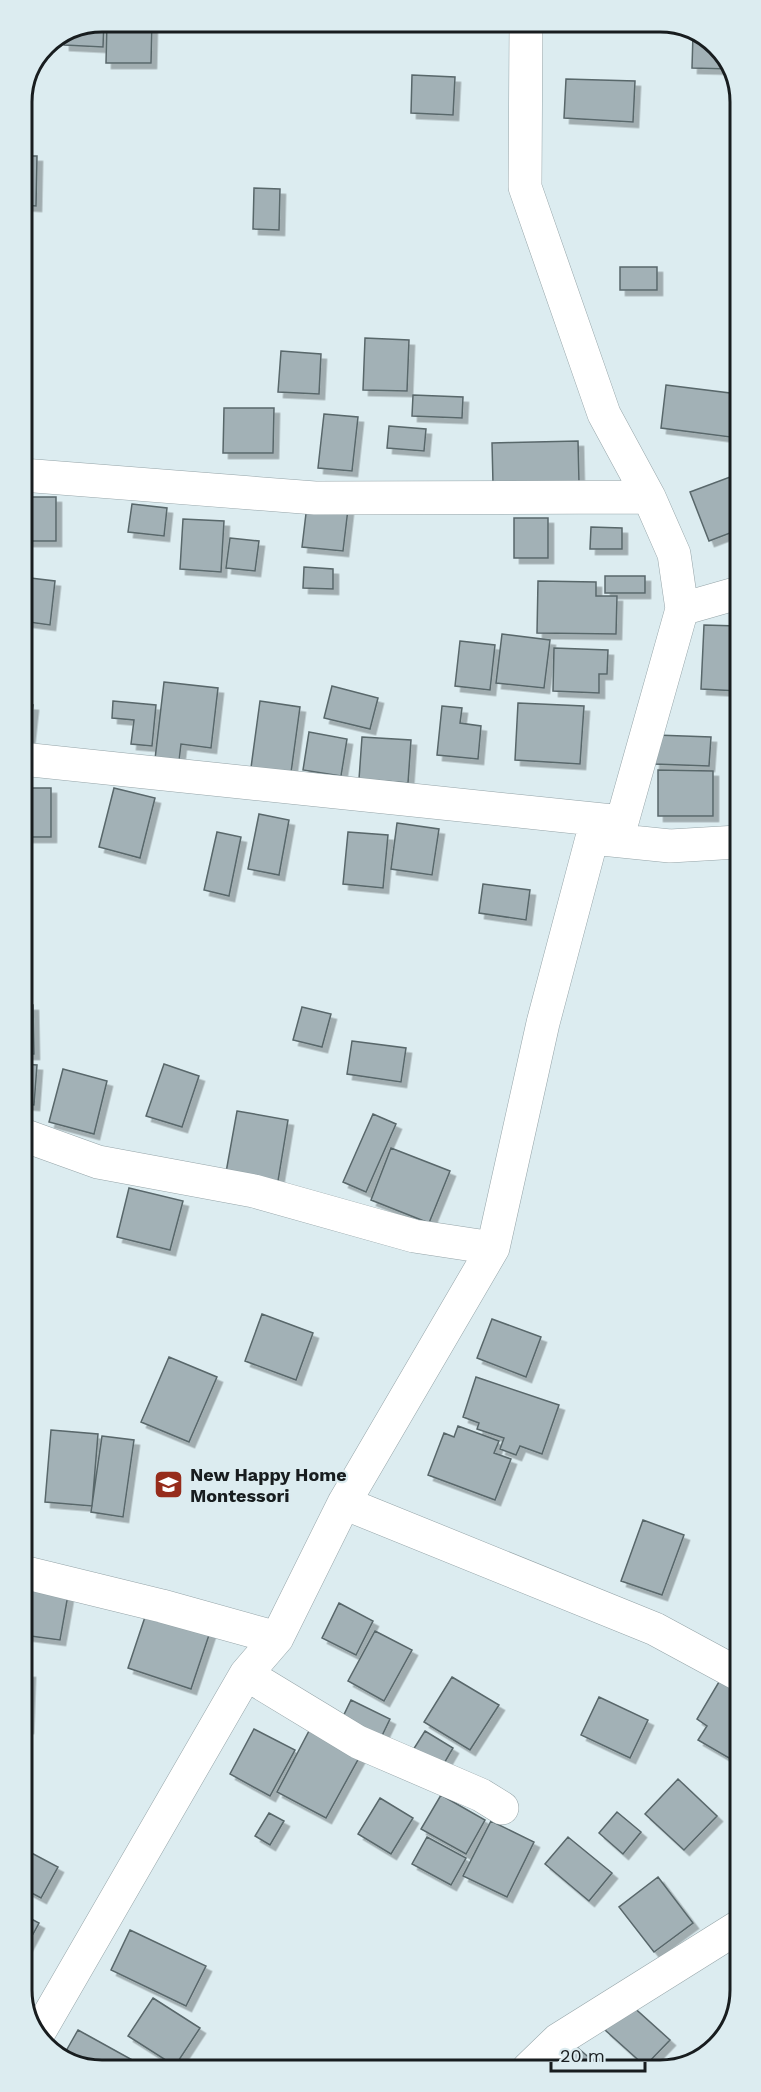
<svg xmlns="http://www.w3.org/2000/svg" width="761" height="2092" font-family="'Work Sans',sans-serif">
	<defs>
		<filter id="shadow"><feDropShadow dx="5.5" dy="5.5" stdDeviation="0" flood-color="#0004"/></filter>
	</defs>
	<rect width="100%" height="100%" fill="#dcecf0"/>
	<path fill="#a2b1b6" stroke="#59676b" stroke-width="1.5" filter="url(#shadow)" d="M 101,21 L 104,21 L 103,47 L 64,45 L 64,36 Z
		M 107,21 L 152,21 L 151,63 L 106,63 Z
		M 693,33 L 712,41 L 730,69 L 692,68 Z
		M 412,75 L 455,77 L 453,115 L 411,113 Z
		M 566,79 L 635,81 L 633,122 L 564,118 Z
		M 21,156 L 37,156 L 36,206 L 21,205 Z
		M 254,188 L 280,189 L 279,230 L 253,229 Z
		M 620,267 L 657,267 L 657,290 L 620,290 Z
		M 365,338 L 409,340 L 407,391 L 363,390 Z
		M 281,351 L 321,354 L 319,394 L 278,392 Z
		M 666,385 L 738,394 L 738,438 L 661,428 Z
		M 413,395 L 463,397 L 462,418 L 412,416 Z
		M 224,408 L 274,408 L 273,453 L 223,453 Z
		M 324,414 L 358,417 L 352,471 L 318,468 Z
		M 389,426 L 426,429 L 424,451 L 387,448 Z
		M 578,441 L 579,482 L 493,484 L 492,443 Z
		M 738,474 L 738,530 L 709,541 L 690,492 Z
		M 22,497 L 56,497 L 56,541 L 22,541 Z
		M 132,504 L 167,508 L 164,536 L 128,532 Z
		M 307,505 L 348,509 L 343,551 L 302,547 Z
		M 514,518 L 548,518 L 548,558 L 514,558 Z
		M 183,519 L 224,521 L 221,572 L 180,569 Z
		M 591,527 L 622,528 L 622,549 L 590,549 Z
		M 230,538 L 259,541 L 255,571 L 226,568 Z
		M 304,567 L 333,569 L 333,589 L 303,588 Z
		M 605,576 L 645,576 L 645,593 L 605,593 Z
		M 22,577 L 55,581 L 50,625 L 22,621 Z
		M 538,581 L 596,582 L 596,596 L 617,596 L 616,634 L 537,633 Z
		M 704,625 L 738,626 L 738,691 L 701,689 Z
		M 502,634 L 550,640 L 544,688 L 496,683 Z
		M 460,641 L 495,645 L 490,690 L 455,686 Z
		M 554,648 L 608,650 L 607,674 L 599,674 L 599,693 L 553,691 Z
		M 164,682 L 218,688 L 211,748 L 181,744 L 179,761 L 155,759 Z
		M 332,686 L 378,698 L 370,729 L 324,718 Z
		M 113,701 L 156,705 L 152,746 L 131,744 L 134,720 L 112,718 Z
		M 260,701 L 300,707 L 290,780 L 250,775 Z
		M 518,703 L 584,706 L 580,764 L 515,760 Z
		M 22,704 L 33,705 L 29,742 L 22,741 Z
		M 442,706 L 462,708 L 460,723 L 481,726 L 478,759 L 437,755 Z
		M 309,732 L 347,739 L 341,776 L 303,770 Z
		M 656,735 L 711,737 L 709,766 L 654,764 Z
		M 362,737 L 411,740 L 408,783 L 359,779 Z
		M 658,770 L 713,771 L 713,816 L 658,816 Z
		M 22,788 L 51,788 L 51,837 L 22,837 Z
		M 114,788 L 155,798 L 140,858 L 99,847 Z
		M 259,814 L 289,820 L 279,875 L 248,869 Z
		M 397,823 L 439,829 L 432,875 L 391,869 Z
		M 217,832 L 241,837 L 229,896 L 204,890 Z
		M 348,832 L 388,835 L 383,888 L 343,884 Z
		M 483,884 L 530,890 L 526,920 L 479,913 Z
		M 738,894 L 738,931 L 737,931 L 735,895 Z
		M 22,1005 L 33,1005 L 34,1054 L 22,1054 Z
		M 302,1007 L 331,1014 L 322,1047 L 293,1040 Z
		M 352,1041 L 406,1048 L 401,1082 L 347,1074 Z
		M 23,1064 L 37,1065 L 34,1105 L 23,1104 Z
		M 164,1064 L 199,1076 L 182,1127 L 146,1116 Z
		M 63,1069 L 107,1081 L 94,1134 L 49,1122 Z
		M 237,1111 L 288,1120 L 277,1187 L 225,1178 Z
		M 373,1114 L 396,1124 L 366,1192 L 343,1182 Z
		M 391,1148 L 450,1171 L 429,1223 L 371,1200 Z
		M 129,1188 L 183,1201 L 170,1250 L 117,1237 Z
		M 262,1314 L 313,1333 L 296,1380 L 245,1361 Z
		M 492,1319 L 541,1337 L 526,1377 L 477,1358 Z
		M 169,1357 L 217,1377 L 189,1442 L 141,1422 Z
		M 476,1377 L 559,1405 L 542,1454 L 520,1446 L 516,1455 L 500,1449 L 504,1438 L 477,1429 L 479,1423 L 463,1417 Z
		M 458,1426 L 499,1441 L 494,1453 L 511,1459 L 495,1500 L 428,1475 L 444,1433 L 454,1437 Z
		M 51,1430 L 98,1434 L 92,1506 L 45,1502 Z
		M 102,1436 L 134,1440 L 123,1517 L 91,1512 Z
		M 643,1520 L 684,1535 L 662,1595 L 621,1581 Z
		M 23,1588 L 68,1595 L 60,1640 L 23,1635 Z
		M 339,1603 L 373,1621 L 356,1655 L 322,1638 Z
		M 148,1608 L 211,1629 L 191,1689 L 128,1668 Z
		M 375,1631 L 412,1650 L 384,1701 L 348,1681 Z
		M 726,1670 L 740,1678 L 740,1740 L 729,1758 L 698,1740 L 707,1726 L 697,1719 Z
		M 23,1672 L 30,1672 L 28,1728 L 23,1728 Z
		M 452,1677 L 499,1705 L 470,1750 L 424,1722 Z
		M 599,1697 L 648,1720 L 630,1758 L 581,1735 Z
		M 351,1700 L 390,1719 L 378,1744 L 339,1725 Z
		M 254,1729 L 295,1750 L 270,1796 L 230,1774 Z
		M 310,1729 L 360,1756 L 326,1818 L 277,1792 Z
		M 425,1731 L 453,1748 L 442,1767 L 413,1750 Z
		M 678,1779 L 717,1816 L 684,1850 L 645,1814 Z
		M 441,1795 L 485,1820 L 466,1854 L 421,1829 Z
		M 380,1798 L 413,1818 L 391,1854 L 358,1834 Z
		M 617,1812 L 641,1832 L 623,1854 L 599,1833 Z
		M 269,1813 L 284,1821 L 270,1845 L 255,1836 Z
		M 491,1821 L 534,1842 L 507,1897 L 463,1876 Z
		M 427,1837 L 466,1858 L 451,1885 L 412,1864 Z
		M 568,1837 L 612,1873 L 589,1901 L 545,1864 Z
		M 24,1849 L 58,1867 L 41,1898 L 24,1889 Z
		M 658,1877 L 693,1923 L 654,1952 L 619,1907 Z
		M 24,1915 L 39,1923 L 25,1949 L 24,1949 Z
		M 130,1930 L 206,1966 L 186,2006 L 111,1970 Z
		M 153,1998 L 200,2028 L 175,2066 L 128,2036 Z
		M 630,2004 L 670,2040 L 645,2066 L 605,2030 Z
		M 78,2030 L 136,2062 L 130,2071 L 96,2071 L 62,2058 Z
		M 578,2048 L 601,2068 L 600,2069 L 559,2069 Z"/>
	<g fill="none" stroke-linecap="round" stroke-linejoin="round">
		<defs>
			<path id="minor" d="M 22,475 L 315,498 L 649,497
				M 682,609 L 738,593
				M 22,759 L 622,822
				M 592,838 L 670,846 L 738,842
				M 23,1135 L 98,1162 L 254,1191 L 414,1236 L 493,1248
				M 344,1503 L 655,1629 L 740,1675
				M 23,1572 L 162,1606 L 277,1638
				M 246,1674 L 358,1742 L 481,1795 L 502,1808
				M 38,2034 L 246,1674 L 277,1638 L 344,1503 L 493,1248 L 543,1023 L 592,838 L 622,822 L 682,609 L 674,554 L 649,497 L 604,414 L 525,187 L 526,21
				M 528,2069 L 558,2040 L 740,1926"/>
		</defs>
		<use href="#minor" stroke="#95a4a8" stroke-width="34"/>
		<use href="#minor" stroke="#fff" stroke-width="33"/>
	</g>
	<defs>
		<symbol id="school-square" viewBox="-11 -11 22 22"><rect x="-9" y="-9" width="18" height="18" rx="4" fill="#962c1b" stroke="#dcecf0"/><path d="M0-5L7-2L0 1L-7-2ZM-4 1L0 2.5L4 1V4Q0 6-4 4Z" fill="#fff"/></symbol>
	</defs>
	<g fill-rule="evenodd">
		<use href="#school-square" x="152" y="1468" width="33" height="33"/>
	</g>
	<g text-anchor="middle" dominant-baseline="central" stroke-width="4.5" stroke-linejoin="round" paint-order="stroke">
		<g font-size="18" font-weight="bold" fill="#181d1f" stroke="#dcecf0" text-anchor="start">
			<text x="190" y="1474">New Happy Home<tspan x="190" dy="21">Montessori</tspan></text>
		</g>
	</g>
	<path d="M0 0H761V2092H0ZM102 32H660A70 70 0 0 1 730 102V1990A70 70 0 0 1 660 2060H102A70 70 0 0 1 32 1990V102A70 70 0 0 1 102 32Z" fill="#dcecf0" fill-rule="evenodd"/>
	<path fill="none" stroke="#181d1f" stroke-width="3" d="M102 32H660A70 70 0 0 1 730 102V1990A70 70 0 0 1 660 2060H102A70 70 0 0 1 32 1990V102A70 70 0 0 1 102 32Z"/>
	<path d="M551 2062v9h94v-9" fill="none" stroke="#181d1f" stroke-width="3"/>
	<text x="560" y="2062" font-size="18" fill="#181d1f" stroke="#dcecf0" stroke-width="4.5" paint-order="stroke">20 m</text>
</svg>
